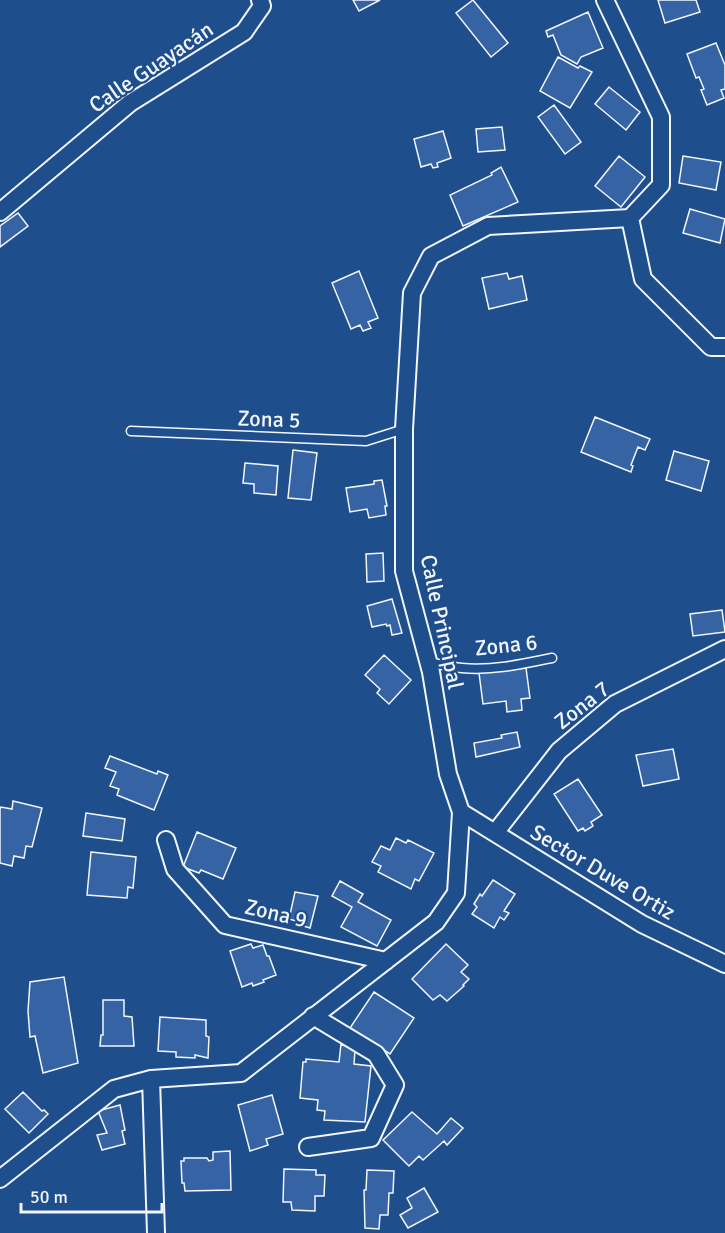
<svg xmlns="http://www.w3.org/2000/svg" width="725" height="1233" font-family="Signika,sans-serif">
	<rect width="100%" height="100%" fill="#1f4e8c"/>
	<path fill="#3563a3" stroke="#f2f6ff" stroke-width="1.5" d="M 353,0 L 380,0 L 359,11 Z
		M 473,0 L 508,43 L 491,57 L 456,13 Z
		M 658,0 L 696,0 L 700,12 L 665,23 Z
		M 588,12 L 603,48 L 581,57 L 577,64 L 561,55 L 553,35 L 548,37 L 546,31 Z
		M 716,43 L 725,65 L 725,89 L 721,90 L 724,98 L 707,105 L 701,90 L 704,89 L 699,77 L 696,78 L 687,54 Z
		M 558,57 L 578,68 L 580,66 L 592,72 L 570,108 L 540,91 Z
		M 609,87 L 640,112 L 626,130 L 595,104 Z
		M 554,105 L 581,142 L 565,154 L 538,117 Z
		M 502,127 L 505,150 L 478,152 L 476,129 Z
		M 443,131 L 451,158 L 437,163 L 438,167 L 433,168 L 431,164 L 421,167 L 414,139 Z
		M 619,156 L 645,177 L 621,207 L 595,186 Z
		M 683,156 L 721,162 L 716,190 L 679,183 Z
		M 501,167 L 518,202 L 463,226 L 450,195 L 492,175 L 491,173 Z
		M 690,209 L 725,219 L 720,243 L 683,233 Z
		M 18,213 L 28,226 L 0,247 L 0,226 Z
		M 359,271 L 378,318 L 368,322 L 371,328 L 363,331 L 360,325 L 351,329 L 332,283 Z
		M 507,273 L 509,279 L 522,276 L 527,300 L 489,309 L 482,278 Z
		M 595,417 L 650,439 L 645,450 L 638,447 L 631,465 L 633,466 L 631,472 L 581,452 Z
		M 293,450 L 317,453 L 311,500 L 288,498 Z
		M 674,451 L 709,461 L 701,491 L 666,480 Z
		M 245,463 L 278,466 L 276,495 L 254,493 L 254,484 L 243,483 Z
		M 382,480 L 387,506 L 385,506 L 386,515 L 369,518 L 367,509 L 350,512 L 346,488 L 374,484 L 374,481 Z
		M 383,553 L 384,581 L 367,582 L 366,554 Z
		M 392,599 L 402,633 L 392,635 L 390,625 L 387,626 L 386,624 L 372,627 L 367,606 Z
		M 722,610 L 725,632 L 693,636 L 690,614 Z
		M 384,655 L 411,680 L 389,704 L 377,693 L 380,689 L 365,675 Z
		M 526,668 L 530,698 L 521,699 L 522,710 L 507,712 L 506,701 L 483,704 L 479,673 Z
		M 517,732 L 520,747 L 476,757 L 474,743 L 502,738 L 501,735 Z
		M 673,749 L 679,779 L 643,786 L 636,755 Z
		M 110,756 L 157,774 L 158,771 L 168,775 L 154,810 L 117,795 L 119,789 L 110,786 L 116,772 L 105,768 Z
		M 578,779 L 602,815 L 591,822 L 593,826 L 585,831 L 583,828 L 578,831 L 554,794 Z
		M 13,801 L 42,808 L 32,847 L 26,846 L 24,858 L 14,856 L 12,866 L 0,863 L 0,809 L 1,807 L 12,809 Z
		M 86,813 L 125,819 L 122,841 L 83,836 Z
		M 197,832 L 236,848 L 223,879 L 201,870 L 199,873 L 183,867 Z
		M 396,838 L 406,843 L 408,840 L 434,853 L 419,881 L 415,879 L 411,889 L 378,872 L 381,866 L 372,862 L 381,846 L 390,850 Z
		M 91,852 L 136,857 L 133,888 L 128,887 L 127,898 L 87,895 Z
		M 493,880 L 515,894 L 504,911 L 509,913 L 504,920 L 500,917 L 494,928 L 472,914 L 477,907 L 474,904 L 480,894 L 482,896 Z
		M 340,881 L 363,894 L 358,902 L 391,920 L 377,946 L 341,927 L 352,907 L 332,896 Z
		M 295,892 L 318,896 L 310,928 L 300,925 L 300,922 L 289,919 Z
		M 251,944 L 253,948 L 263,945 L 267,956 L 269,956 L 276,975 L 263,980 L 264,982 L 253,986 L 252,983 L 242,987 L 230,951 Z
		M 446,944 L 468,965 L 461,972 L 469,979 L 463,985 L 464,986 L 447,1001 L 440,995 L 433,1000 L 412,979 Z
		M 64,977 L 78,1063 L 43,1073 L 35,1036 L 30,1037 L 28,1011 L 30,982 Z
		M 374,992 L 414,1018 L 390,1054 L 350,1028 Z
		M 103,1000 L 124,1000 L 124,1016 L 132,1017 L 134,1046 L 100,1046 L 101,1035 L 103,1035 Z
		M 160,1017 L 206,1020 L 206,1036 L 209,1037 L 208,1058 L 195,1055 L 195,1058 L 176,1057 L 176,1052 L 158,1051 Z
		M 341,1044 L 355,1050 L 354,1064 L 371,1066 L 365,1122 L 324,1120 L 325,1111 L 317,1110 L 318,1100 L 300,1098 L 303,1062 L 306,1062 L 306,1059 L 339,1062 Z
		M 23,1092 L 42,1111 L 44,1110 L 48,1114 L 29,1133 L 5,1109 Z
		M 272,1095 L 283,1134 L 266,1139 L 268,1145 L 250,1151 L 238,1105 Z
		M 120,1105 L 125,1130 L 122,1131 L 125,1144 L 102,1150 L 97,1135 L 107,1133 L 98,1111 Z
		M 412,1112 L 437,1134 L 451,1118 L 463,1128 L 447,1145 L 444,1141 L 423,1160 L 419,1156 L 409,1166 L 383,1140 Z
		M 230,1151 L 231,1190 L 185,1191 L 184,1183 L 182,1183 L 181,1161 L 184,1161 L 184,1158 L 207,1158 L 209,1161 L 213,1160 L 213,1152 Z
		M 284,1169 L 316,1170 L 316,1175 L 325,1175 L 324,1196 L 315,1196 L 315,1211 L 292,1210 L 291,1202 L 283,1202 Z
		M 367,1170 L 394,1171 L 393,1193 L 389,1193 L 388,1215 L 380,1215 L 379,1229 L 365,1228 L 364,1190 L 366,1190 Z
		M 424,1188 L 438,1212 L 408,1228 L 400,1215 L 412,1208 L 407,1198 Z"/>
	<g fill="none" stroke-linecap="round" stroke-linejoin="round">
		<defs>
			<path id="service" d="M 131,431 L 366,441 L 404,429
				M 429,662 C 439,664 451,667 462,668 C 491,671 523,664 552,658"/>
			<path id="minor" d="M 0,212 L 130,103 L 244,32 L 262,6 L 260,0
				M 630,218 L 643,279 L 711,347 L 725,347
				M 461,812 L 642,924 L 725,964
				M 495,833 L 559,751 L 615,704 L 725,649
				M 166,840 L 175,869 L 225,925 L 386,961
				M 151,1079 L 156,1233
				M 308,1147 L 371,1138 L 395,1085 L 376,1054 L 313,1016
				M 0,1179 L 114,1089 L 151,1079 L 241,1073 L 436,922 L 456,893 L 461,812 L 448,774 L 431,672 L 404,571 L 404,429 L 412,293 L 431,256 L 488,226 L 630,218 L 661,185 L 661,117 L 605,0"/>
		</defs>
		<use href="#service" stroke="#f2f6ff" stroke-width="11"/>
		<use href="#minor" stroke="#f2f6ff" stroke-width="20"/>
		<use href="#service" stroke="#1f4e8c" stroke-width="8"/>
		<use href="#minor" stroke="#1f4e8c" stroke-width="16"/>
	</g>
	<g text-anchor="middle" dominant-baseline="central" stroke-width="4.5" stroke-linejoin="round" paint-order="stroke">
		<g font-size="22" fill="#f2f6ff" stroke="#1f4e8c">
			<text transform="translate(151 67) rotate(-34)">Calle Guayacán</text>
			<text transform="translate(269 419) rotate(2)">Zona 5</text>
			<text transform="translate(442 622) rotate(78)">Calle Principal</text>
			<text transform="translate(506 645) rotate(-6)">Zona 6</text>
			<text transform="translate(582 705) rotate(-38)">Zona 7</text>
			<text transform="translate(603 872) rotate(31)">Sector Duve Ortiz</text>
			<text transform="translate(276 913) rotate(13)">Zona 9</text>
		</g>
	</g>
	<path d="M21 1203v9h141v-9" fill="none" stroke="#f2f6ff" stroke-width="3"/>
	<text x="30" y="1203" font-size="18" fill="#f2f6ff" stroke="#1f4e8c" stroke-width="4.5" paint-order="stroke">50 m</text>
</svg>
